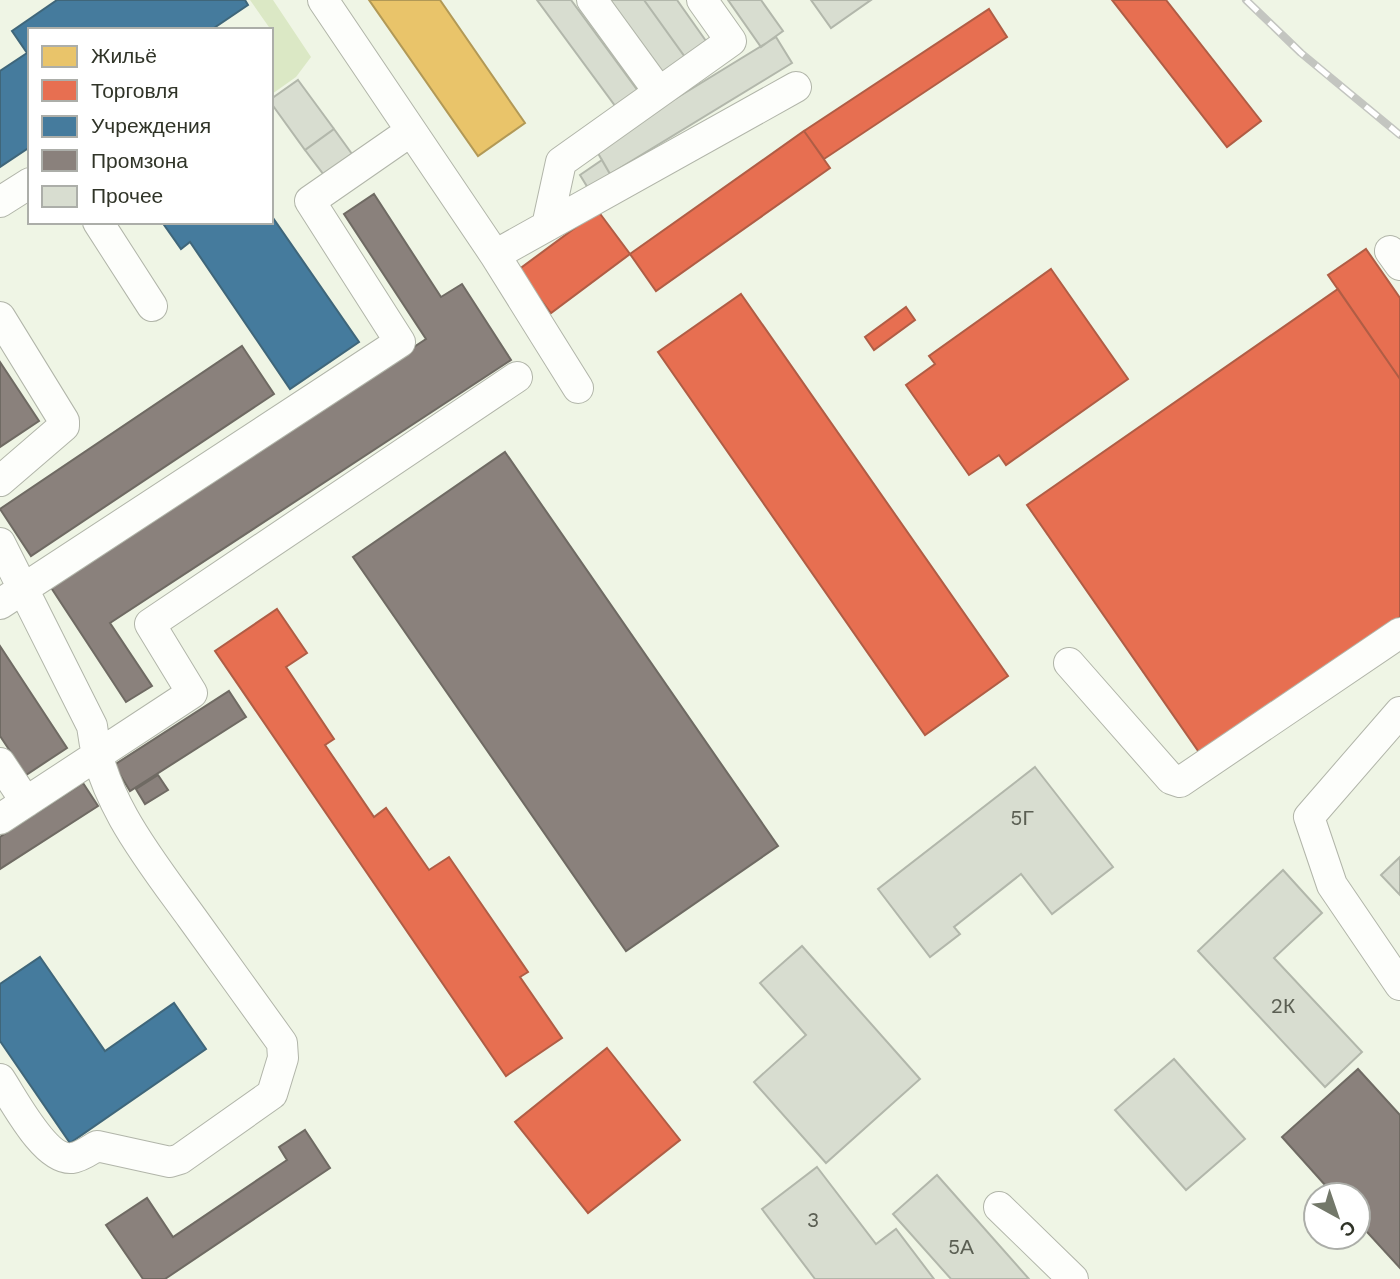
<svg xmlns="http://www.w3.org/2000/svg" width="1400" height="1279" font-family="'Work Sans',sans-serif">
	<rect width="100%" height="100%" fill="#eff5e5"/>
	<path fill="#dbe8c5" d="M 250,0 L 273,0 L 311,57 L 296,77 L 272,94 L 271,30 Z"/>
	<path fill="#e9c46a" stroke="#b29956" stroke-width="2" d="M 369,0 L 440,0 L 525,123 L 478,156 Z"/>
	<path fill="#e76f51" stroke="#b05d45" stroke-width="2" d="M 1112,0 L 1166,0 L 1261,121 L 1227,147 Z
		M 989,9 L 1007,37 L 824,159 L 804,131 Z
		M 804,131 L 830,168 L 656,291 L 630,254 Z
		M 598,211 L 630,254 L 551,313 L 518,270 Z
		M 1366,249 L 1400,298 L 1400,379 L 1328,275 Z
		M 1051,269 L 1128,379 L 1006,465 L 999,455 L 969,475 L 906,385 L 935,364 L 929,356 Z
		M 1338,289 L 1400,379 L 1400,617 L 1201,755 L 1027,505 Z
		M 741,294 L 1008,676 L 925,735 L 658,352 Z
		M 906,307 L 915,320 L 874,350 L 865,337 Z
		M 277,609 L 307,653 L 286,667 L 334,739 L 325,745 L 374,817 L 386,808 L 429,870 L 449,857 L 528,972 L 520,977 L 562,1038 L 506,1076 L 215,651 Z
		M 607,1048 L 680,1140 L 588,1213 L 515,1122 Z"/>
	<path fill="#457b9d" stroke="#3f667a" stroke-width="2" d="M 57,0 L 245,0 L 248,5 L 211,30 L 30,30 L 30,147 L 0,167 L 0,71 L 27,53 L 12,31 Z
		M 271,215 L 359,342 L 290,389 L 190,242 L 181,249 L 162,222 L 271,222 Z
		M 40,957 L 105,1051 L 174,1003 L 206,1049 L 70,1143 L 0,1041 L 0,984 Z"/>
	<path fill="#8a817c" stroke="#6f6a63" stroke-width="2" d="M 374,194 L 441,297 L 462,284 L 511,360 L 110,623 L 152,686 L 126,702 L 50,586 L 426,339 L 344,214 Z
		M 242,346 L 274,394 L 31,556 L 0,509 Z
		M 0,362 L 39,421 L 0,447 Z
		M 505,452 L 778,846 L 626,951 L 353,557 Z
		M 0,646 L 67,748 L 26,775 L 0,736 Z
		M 229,691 L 246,717 L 130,791 L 114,765 Z
		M 158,775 L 168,790 L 145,804 L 136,789 Z
		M 83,783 L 98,806 L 0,869 L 0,837 Z
		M 1358,1069 L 1400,1115 L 1400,1268 L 1358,1222 L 1358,1195 L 1334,1195 L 1282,1137 Z
		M 305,1130 L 330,1168 L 165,1279 L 143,1279 L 106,1225 L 147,1198 L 173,1237 L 287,1160 L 279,1147 Z"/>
	<path fill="#d8ddd0" stroke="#b2b7ab" stroke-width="2" d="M 537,0 L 571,0 L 638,91 L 616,107 Z
		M 608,0 L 644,0 L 685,57 L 661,74 Z
		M 644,0 L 677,0 L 706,41 L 685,57 Z
		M 728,0 L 761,0 L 783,31 L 761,47 Z
		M 811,0 L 871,0 L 831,28 Z
		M 776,37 L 792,63 L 610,174 L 595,148 Z
		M 298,80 L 334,129 L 305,150 L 271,103 L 271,99 Z
		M 334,129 L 352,154 L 324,175 L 305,150 Z
		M 602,160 L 610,174 L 588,188 L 580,175 Z
		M 1035,767 L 1113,867 L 1052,914 L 1021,874 L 954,927 L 960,934 L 930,957 L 878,889 Z
		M 1400,857 L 1400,895 L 1381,875 Z
		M 1283,870 L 1322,913 L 1274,958 L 1362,1052 L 1325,1087 L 1198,951 Z
		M 802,946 L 920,1079 L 826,1163 L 754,1082 L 806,1035 L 760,983 Z
		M 1174,1059 L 1245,1139 L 1186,1190 L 1115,1110 Z
		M 817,1167 L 876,1244 L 896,1229 L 934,1279 L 815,1279 L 762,1209 Z
		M 937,1175 L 1029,1279 L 951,1279 L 893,1214 Z"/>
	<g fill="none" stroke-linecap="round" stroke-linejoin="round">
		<defs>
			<path id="minor" d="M 323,0 L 495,255 L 578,388
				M 592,0 L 659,92
				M 0,202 L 30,183
				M 98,222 L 152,306
				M 547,226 L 561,162 L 731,41 L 702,0
				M 1390,251 L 1400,265
				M 495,255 L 796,87
				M 0,317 L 64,421 L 64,426 L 0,481
				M 0,543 L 92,726 C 100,799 150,860 192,918 C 222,960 252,1001 282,1043 L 283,1058 L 272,1094 L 180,1159 L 170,1162 L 97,1146 C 90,1150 81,1157 72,1158 C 45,1161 14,1100 0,1079
				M 0,604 L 400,342 L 310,201 L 411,131
				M 1069,663 L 1171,779 L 1180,782 L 1400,633
				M 1400,712 L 1309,817 L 1332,885 L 1400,985
				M 0,763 L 26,802
				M 0,819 L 192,693 L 150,624 L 517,377
				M 999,1207 L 1073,1279"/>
		</defs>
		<use href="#minor" stroke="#b1b5a9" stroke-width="32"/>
		<use href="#minor" stroke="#fdfefb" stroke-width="30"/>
		<defs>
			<path id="rail" d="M 1246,0 L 1301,53 L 1400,135"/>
		</defs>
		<use href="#rail" stroke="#c3c5c0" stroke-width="8"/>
		<use href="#rail" stroke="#fff" stroke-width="5" stroke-dasharray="16" stroke-linecap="butt"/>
	</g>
	<g text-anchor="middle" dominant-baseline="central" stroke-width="7" stroke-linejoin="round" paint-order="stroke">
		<g font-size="21" fill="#5b5f53">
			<text x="1022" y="817">5Г</text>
			<text x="1283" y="1005">2К</text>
			<text x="813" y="1219">3</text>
			<text x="961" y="1246">5А</text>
		</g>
	</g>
	<rect x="28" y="28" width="245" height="196" fill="#ffffff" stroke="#acaea9" stroke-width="2"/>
	<rect x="42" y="46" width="35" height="21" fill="#e9c46a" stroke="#acaea9" stroke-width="2"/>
	<text x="91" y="63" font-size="21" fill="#303428">Жильё</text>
	<rect x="42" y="80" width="35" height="21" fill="#e76f51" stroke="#acaea9" stroke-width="2"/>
	<text x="91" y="98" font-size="21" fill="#303428">Торговля</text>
	<rect x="42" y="116" width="35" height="21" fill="#457b9d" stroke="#acaea9" stroke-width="2"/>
	<text x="91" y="133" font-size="21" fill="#303428">Учреждения</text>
	<rect x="42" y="150" width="35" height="21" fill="#8a817c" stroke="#acaea9" stroke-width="2"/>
	<text x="91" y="168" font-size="21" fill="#303428">Промзона</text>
	<rect x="42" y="186" width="35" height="21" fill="#d8ddd0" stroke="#acaea9" stroke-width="2"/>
	<text x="91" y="203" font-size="21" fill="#303428">Прочее</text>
	<g transform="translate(1337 1216) rotate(140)"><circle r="33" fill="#ffffff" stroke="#acaea9" stroke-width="2"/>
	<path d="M0-5L12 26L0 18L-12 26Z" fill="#73786a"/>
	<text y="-10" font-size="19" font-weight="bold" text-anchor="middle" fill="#303428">С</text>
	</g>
</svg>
